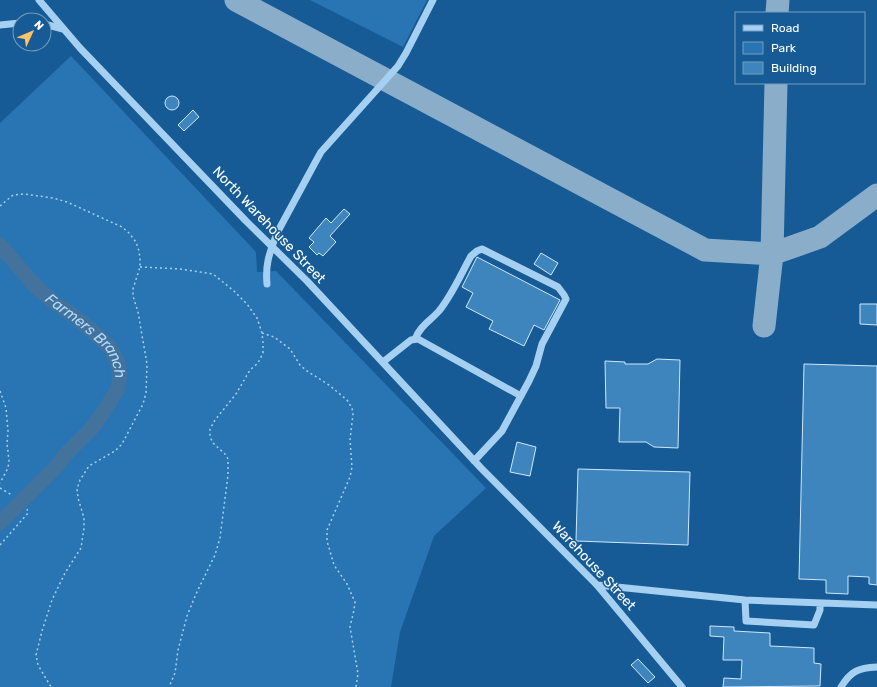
<svg xmlns="http://www.w3.org/2000/svg" width="877" height="687" font-family="Rubik,sans-serif">
	<rect width="100%" height="100%" fill="#165b95"/>
	<path fill="#2975b4" d="M 310,0 L 427,0 L 403,47 Z
		M 71,56 L 256,252 L 257,272 L 276,271 L 486,488 L 434,536 L 400,632 L 391,687 L 0,687 L 0,123 Z"/>
	<g fill="none" stroke-linecap="round" stroke-linejoin="round">
		<path stroke="#43739d" stroke-width="15" id="s1" d="M 0,245 L 37,288 L 54,302 L 78,319 L 110,347 L 117,360 L 120,375 L 118,389 L 102,414 L 93,427 L 66,454 L 57,466 L 0,523"/>
		<path stroke="#8aadca" stroke-width="23" d="M 236,0 L 705,250 L 772,254 L 776,83
			M 777,13 L 778,0
			M 764,326 L 772,254 L 820,237 L 877,195"/>
	</g>
	<path fill="#3e84bd" stroke="#cee8fc" d="M165 103a7 7 0 1 1 14 0a7 7 0 1 1-14 0Z
		M 193,110 L 199,117 L 184,131 L 178,125 Z
		M 344,209 L 350,214 L 330,236 L 336,242 L 323,256 L 319,253 L 317,255 L 309,247 L 314,242 L 309,238 L 326,218 L 331,223 Z
		M 541,253 L 558,263 L 551,275 L 534,264 Z
		M 477,257 L 560,300 L 544,330 L 534,325 L 524,346 L 489,329 L 493,321 L 466,307 L 473,293 L 462,287 Z
		M 860,304 L 877,304 L 877,325 L 860,324 Z
		M 657,359 L 680,360 L 678,448 L 654,447 L 646,442 L 619,442 L 620,408 L 606,408 L 605,361 L 625,362 L 625,364 L 648,364 Z
		M 804,364 L 877,366 L 877,585 L 869,584 L 869,577 L 848,576 L 848,594 L 826,593 L 826,580 L 799,579 Z
		M 517,442 L 536,447 L 530,476 L 510,472 Z
		M 578,469 L 690,472 L 688,545 L 576,541 Z
		M 710,626 L 734,627 L 734,631 L 770,633 L 770,646 L 814,648 L 814,663 L 821,664 L 820,686 L 723,687 L 724,678 L 741,679 L 742,660 L 723,660 L 724,637 L 710,636 Z
		M 638,659 L 655,677 L 648,683 L 631,665 Z"/>
	<g fill="none" stroke-linecap="round" stroke-linejoin="round">
		<path stroke="#a6d0f1" stroke-width="1.5" stroke-dasharray="2 3" stroke-linecap="butt" d="M 0,206 L 13,195 L 24,194 L 53,198 L 67,202 L 122,227 L 129,233 L 136,242 L 139,251 L 140,259 L 140,267 L 133,289 L 133,296 L 138,312 L 147,364 L 146,393 L 143,404 L 122,444 L 115,451 L 89,466 L 80,480 L 77,489 L 78,498 L 84,518 L 84,528 L 81,548 L 65,573 L 52,600 L 42,631 L 36,655 L 38,665 L 51,687
			M 140,267 L 180,269 L 213,274 L 234,291 L 247,304 L 257,318 L 262,333 L 263,343 L 263,353 L 258,363 L 250,370 L 236,394 L 215,420 L 210,429 L 210,437 L 213,443 L 225,454 L 228,459 L 228,475 L 220,538 L 215,555 L 196,594 L 187,616 L 178,650 L 175,673 L 169,687
			M 262,333 L 274,337 L 290,349 L 300,365 L 307,371 L 329,385 L 347,400 L 352,408 L 353,414 L 350,440 L 352,467 L 350,477 L 327,530 L 327,541 L 334,565 L 347,584 L 355,602 L 354,610 L 350,627 L 358,674 L 356,687
			M 0,391 L 6,408 L 8,431 L 7,443 L 9,461 L 8,468 L 0,483
			M 0,488 L 12,495
			M 0,545 L 28,513 L 27,509"/>
		<path stroke="#a6d0f1" stroke-width="7" d="M 39,0 L 80,48 L 246,221 L 307,281 L 481,468 L 597,585 L 682,687
			M 44,24 L 63,29
			M 0,25 L 20,23
			M 267,284 C 265,263 270,252 277,233 L 316,161 L 321,152 L 398,66 L 406,53 L 433,0
			M 415,339 C 421,325 429,322 439,311 C 452,295 461,274 471,256 L 477,251 L 482,249 L 558,287 L 564,295 L 566,299 L 542,344 L 536,366 L 529,381 L 502,431 L 474,461
			M 383,362 L 411,340 L 418,339 L 521,396
			M 597,585 L 745,600 L 877,605
			M 745,600 L 746,621 L 814,625 L 820,610 L 820,603
			M 841,687 C 851,671 858,668 877,667"/>
	</g>
	<g text-anchor="middle" dominant-baseline="central" stroke-width="3" stroke-linejoin="round" paint-order="stroke">
		<g font-size="14" fill="#fff" stroke="#165b95">
			<text transform="translate(269 225) rotate(46)">North Warehouse Street</text>
			<text transform="translate(594 566) rotate(47)">Warehouse Street</text>
		</g>
		<g font-size="15" font-style="italic" fill="#b3daf8" stroke="#165b95">
			<text stroke="none"><textPath href="#s1" startOffset="127">Farmers Branch</textPath></text>
		</g>
	</g>
	<rect x="735" y="12" width="130" height="72" fill="#165b95" stroke="#739dbf"/>
	<rect x="743" y="25" width="20" height="6" fill="#a6d0f1" stroke="#739dbf"/>
	<text x="771" y="32" font-size="12" fill="#ffffff">Road</text>
	<rect x="743" y="42" width="20" height="12" fill="#2975b4" stroke="#739dbf"/>
	<text x="771" y="52" font-size="12" fill="#ffffff">Park</text>
	<rect x="743" y="62" width="20" height="12" fill="#3e84bd" stroke="#739dbf"/>
	<text x="771" y="72" font-size="12" fill="#ffffff">Building</text>
	<g transform="translate(32 32) rotate(46)"><circle r="19" fill="#165b95" stroke="#739dbf"/>
	<path d="M0-3L7 15L0 10L-7 15Z" fill="#ffc367"/>
	<text y="-6" font-size="11" font-weight="bold" text-anchor="middle" fill="#ffffff">N</text>
	</g>
</svg>
